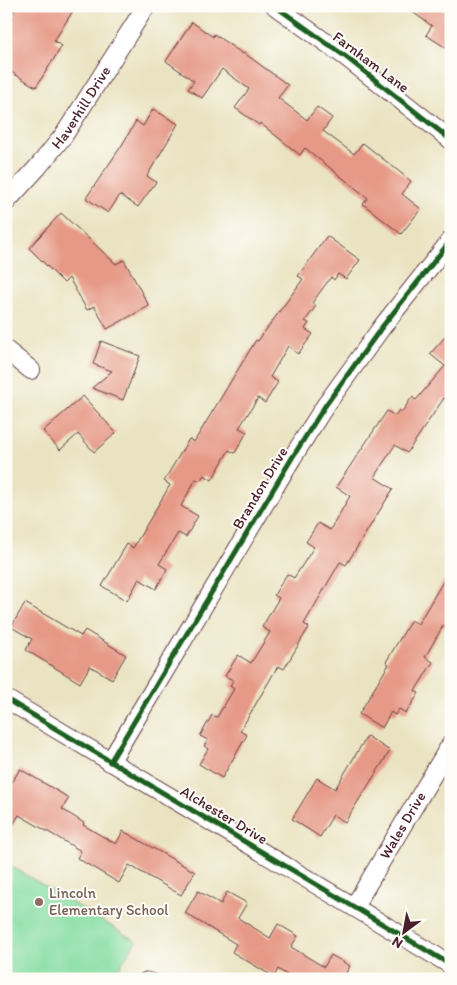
<svg xmlns="http://www.w3.org/2000/svg" width="457" height="985" font-family="Itim,sans-serif">
	<rect width="100%" height="100%" fill="#fdfcf7"/>
	<filter id="ink" filterUnits="userSpaceOnUse"><feTurbulence type="fractalNoise" baseFrequency=".02" numOctaves="2"/><feDisplacementMap in="SourceGraphic" scale="10" xChannelSelector="R" yChannelSelector="G"/><feConvolveMatrix kernelMatrix="1 2 1 2 8 2 1 2 1" color-interpolation-filters="sRGB"/></filter>
	<filter id="wash" filterUnits="userSpaceOnUse"><feTurbulence type="fractalNoise" baseFrequency=".0096" numOctaves="4" result="noise"/><feDisplacementMap in="SourceGraphic" scale="20" xChannelSelector="R" yChannelSelector="G"/><feGaussianBlur stdDeviation="1.12" result="paint"/><feColorMatrix in="noise" values="0 0 0 0 0 0 0 0 0 0 0 0 0 0 0 0 0 1.4 0 .05"/><feComposite in="paint" operator="in"/></filter>
	<g filter="url(#wash)">
		<rect width="100%" height="100%" fill="#eae3c1"/>
		<path fill="#85dda2" stroke="#687e66" d="M 6,863 L 136,941 L 112,979 L 6,979 Z"/>
		<g id="blocks">
			<path fill="#e69986" d="M 17,6 L 76,6 L 54,41 L 62,46 L 36,87 L 6,69 L 6,30 L 13,18 L 10,16 Z
				M 404,6 L 437,6 L 451,15 L 451,51 L 426,35 L 432,26 Z
				M 192,22 L 213,37 L 214,34 L 243,54 L 244,53 L 288,85 L 278,98 L 307,120 L 317,107 L 332,118 L 323,131 L 354,154 L 363,143 L 411,181 L 402,194 L 421,209 L 401,234 L 363,204 L 368,198 L 305,148 L 300,155 L 260,123 L 259,125 L 235,108 L 249,89 L 222,69 L 202,98 L 188,89 L 194,81 L 166,61 Z
				M 153,109 L 178,124 L 147,176 L 156,182 L 138,207 L 120,195 L 108,213 L 86,198 L 122,145 L 136,121 L 143,126 Z
				M 61,213 L 116,264 L 124,260 L 149,306 L 107,329 L 94,306 L 87,310 L 69,278 L 64,283 L 29,248 Z
				M 327,236 L 360,260 L 346,279 L 338,274 L 334,280 L 331,277 L 312,303 L 316,306 L 305,321 L 309,323 L 305,329 L 313,334 L 298,354 L 288,346 L 270,377 L 278,382 L 265,403 L 258,398 L 239,428 L 247,432 L 235,453 L 229,450 L 212,480 L 204,475 L 200,481 L 196,479 L 181,506 L 198,516 L 186,537 L 178,533 L 159,564 L 167,569 L 156,589 L 139,579 L 127,601 L 102,586 L 127,544 L 133,548 L 170,485 L 164,481 L 189,439 L 194,442 L 256,340 L 258,341 L 303,279 L 298,276 Z
				M 451,330 L 451,404 L 444,398 L 407,453 L 395,445 L 374,477 L 393,489 L 346,565 L 340,562 L 304,624 L 309,627 L 284,669 L 278,666 L 240,731 L 247,735 L 222,778 L 199,764 L 208,749 L 204,746 L 208,740 L 200,736 L 212,715 L 217,717 L 234,689 L 230,686 L 233,680 L 225,676 L 238,655 L 251,663 L 270,632 L 262,627 L 279,598 L 274,595 L 287,574 L 294,578 L 314,547 L 306,542 L 318,523 L 330,530 L 350,496 L 336,487 L 387,411 L 395,416 L 399,410 L 402,412 L 412,397 L 416,400 L 445,366 L 430,354 Z
				M 101,341 L 140,356 L 123,400 L 92,388 L 112,371 L 93,364 Z
				M 83,396 L 116,433 L 94,452 L 78,434 L 60,450 L 43,431 Z
				M 451,568 L 451,631 L 443,626 L 425,657 L 433,662 L 415,691 L 419,693 L 406,713 L 399,709 L 395,715 L 391,712 L 382,728 L 359,714 L 389,664 L 386,662 L 411,620 L 418,624 Z
				M 25,603 L 81,636 L 85,630 L 126,655 L 112,679 L 90,666 L 80,683 L 26,650 L 32,639 L 11,627 Z
				M 367,736 L 390,751 L 345,822 L 333,815 L 320,837 L 292,819 L 317,778 L 335,789 Z
				M 20,769 L 69,798 L 62,809 L 84,823 L 83,825 L 116,844 L 123,831 L 195,872 L 181,895 L 129,865 L 119,883 L 77,858 L 81,851 L 19,815 L 6,836 L 6,779 L 12,782 Z
				M 198,891 L 221,904 L 227,892 L 247,903 L 238,918 L 270,938 L 278,924 L 298,936 L 291,947 L 324,967 L 331,955 L 350,966 L 343,978 L 345,979 L 293,979 L 278,969 L 274,977 L 232,952 L 236,944 L 185,913 Z"/>
		</g>
	</g>
	<g filter="url(#ink)">
		<use href="#blocks" fill-opacity="0" stroke="#623c42" stroke-width="1"/>
		<g fill="none" stroke-linecap="round" stroke-linejoin="round">
			<defs>
				<path id="service" d="M 142,979 L 146,977 L 155,979"/>
				<g id="minor">
					<path d="M 275,6 L 346,57 L 451,140"/>
					<path id="s1" d="M 6,202 L 37,168 L 64,135 L 146,6"/>
					<path d="M 6,350 L 31,370"/>
					<path d="M 6,699 L 451,965"/>
					<path d="M 110,762 L 292,458 L 325,406 L 382,327 L 451,240"/>
					<path id="s2" d="M 354,907 L 451,744"/>
				</g>
			</defs>
			<use href="#service" stroke="#623c42" stroke-width="11"/>
			<use href="#minor" stroke="#623c42" stroke-width="20"/>
			<use href="#service" stroke="#fff" stroke-width="9"/>
			<use href="#minor" stroke="#fff" stroke-width="18"/>
			<defs>
				<path id="cycleway" d="M 275,6 L 346,57 L 451,140
					M 6,699 L 451,965
					M 110,762 L 292,458 L 325,406 L 382,327 L 451,240"/>
			</defs>
			<use href="#cycleway" stroke="#fdfcf7" stroke-width="8"/>
			<use href="#cycleway" stroke="#1b5e20" stroke-width="5"/>
		</g>
	</g>
	<circle fill="#8d6e63" stroke="#fdfcf7" stroke-width="2" cx="39" cy="902" r="5"/>
	<g text-anchor="middle" dominant-baseline="central" stroke-width="4" stroke-linejoin="round" paint-order="stroke">
		<g font-size="15" fill="#4a1f2b" stroke="#fdfcf7">
			<text transform="translate(371 62) rotate(37)">Farnham Lane</text>
			<text stroke="none"><textPath href="#s1" startOffset="121">Haverhill Drive</textPath></text>
			<text transform="translate(260 488) rotate(-59)">Brandon Drive</text>
			<text transform="translate(224 815) rotate(31)">Alchester Drive</text>
			<text stroke="none"><textPath href="#s2" startOffset="95">Wales Drive</textPath></text>
		</g>
		<g font-size="15" fill="#785e54" stroke="#fdfcf7" text-anchor="start">
			<text x="49" y="893">Lincoln<tspan x="49" dy="17">Elementary School</tspan></text>
		</g>
	</g>
	<rect width="457" height="985" fill="none" stroke="#fdfcf7" stroke-width="25"/>
	<g transform="translate(404 932) rotate(212)" stroke="#fdfcf7" stroke-width="4" paint-order="stroke">
	<path d="M0-4L9 19L0 12L-9 19Z" fill="#4a1f2b"/>
	<text y="-8" font-size="14" font-weight="bold" text-anchor="middle" fill="#4a1f2b">N</text>
	</g>
</svg>
